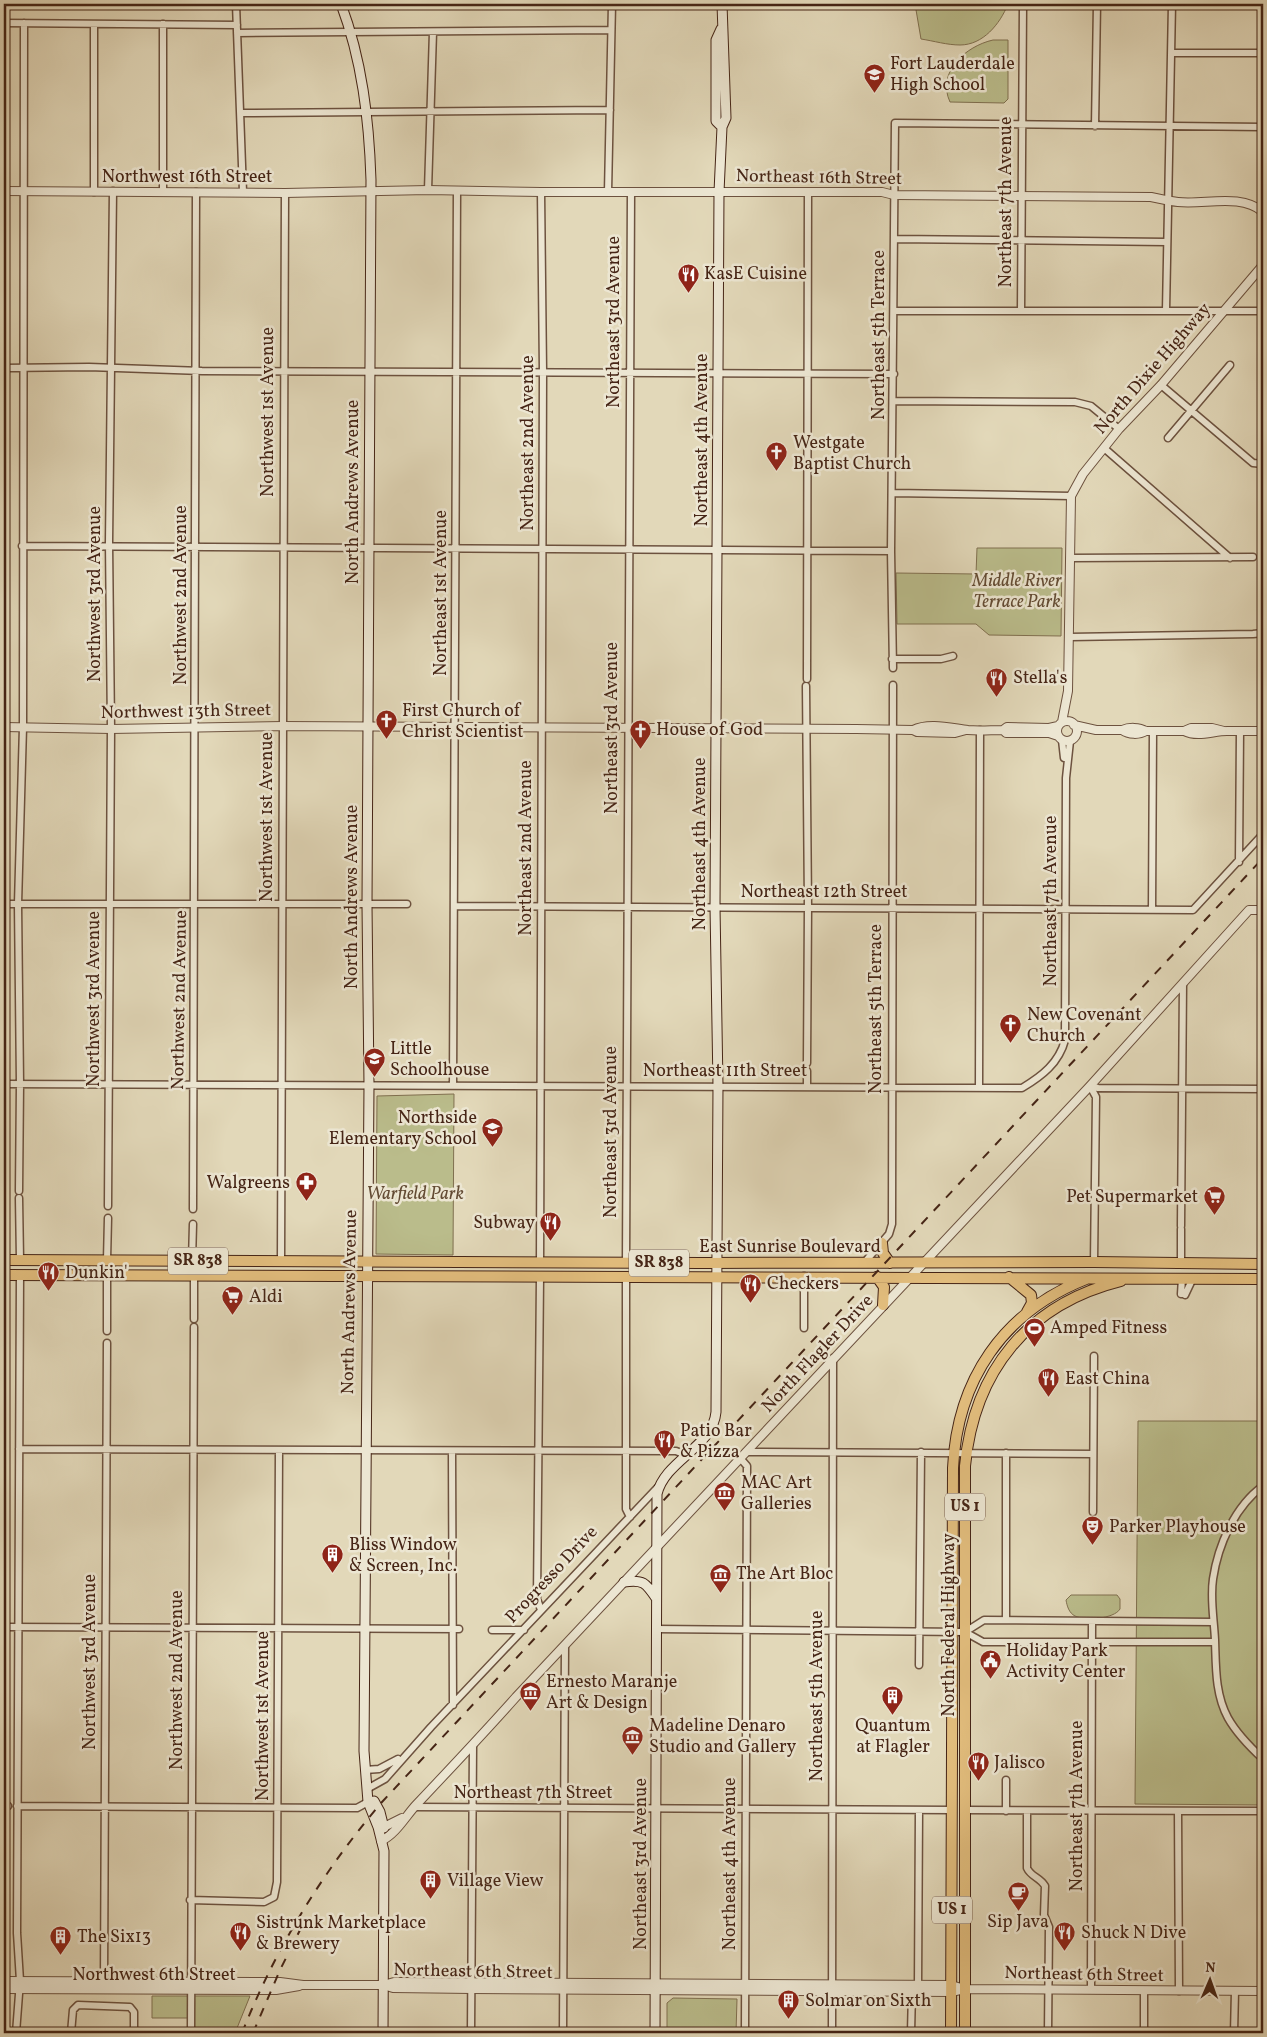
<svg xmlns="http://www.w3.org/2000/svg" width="1267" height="2037" font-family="Vollkorn,serif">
	<rect width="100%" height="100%" fill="#e2d8b9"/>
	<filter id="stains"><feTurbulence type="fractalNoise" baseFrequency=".004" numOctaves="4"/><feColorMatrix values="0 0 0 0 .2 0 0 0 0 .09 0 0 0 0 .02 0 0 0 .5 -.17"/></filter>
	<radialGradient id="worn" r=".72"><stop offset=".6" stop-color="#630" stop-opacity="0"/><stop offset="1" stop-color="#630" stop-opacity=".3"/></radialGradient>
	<path fill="#babc8b" stroke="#807050" d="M 915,4 L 1008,4 C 1000,24 983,45 960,45 C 947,45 934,41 921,39 Z
		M 993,40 L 1008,40 L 1008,99 L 1004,103 L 950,102 C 936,72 966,46 993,40 Z
		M 977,548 L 1062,548 L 1061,636 L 989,635 L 976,624 L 897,624 L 896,573 L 976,574 Z
		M 454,1094 L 453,1255 L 376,1254 L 377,1096 Z
		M 1138,1421 L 1263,1421 L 1263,1805 L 1135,1804 Z
		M 1071,1595 L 1117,1595 L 1120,1599 L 1120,1609 C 1114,1619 1085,1621 1075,1616 C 1069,1613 1067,1606 1066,1600 Z
		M 152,1996 L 250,1996 L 235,2033 L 194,2033 L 194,2018 L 152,2018 Z
		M 673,1998 L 737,1999 L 736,2033 L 667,2033 L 667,2003 Z"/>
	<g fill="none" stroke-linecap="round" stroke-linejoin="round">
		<defs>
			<path id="minor" d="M 236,4 L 243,192
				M 4,23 L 237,25
				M 94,24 L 94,192
				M 163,24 L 163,192
				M 237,33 L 611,30
				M 1171,53 L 1263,53
				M 241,113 L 610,110
				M 1095,126 L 1097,4
				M 428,190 L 433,32
				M 608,192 L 612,4
				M 894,239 L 1167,242
				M 894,311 L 1263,311
				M 1021,311 L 1023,4
				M 1166,311 L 1172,4
				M 4,368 L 89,367 L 202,371 L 894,374
				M 1161,385 L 1253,463 L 1263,464
				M 894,401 L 1075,402 L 1091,406 L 1119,429
				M 1168,438 L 1230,365
				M 1104,448 L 1230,558
				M 893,493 L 1071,496
				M 22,546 L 891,551
				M 1070,558 L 1253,557
				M 1070,637 L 1253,634 L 1263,633
				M 892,659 L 941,659 L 953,656
				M 893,668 L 891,551 L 895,123 L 1263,127
				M 807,679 L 808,192
				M 806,686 L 808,907 L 807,1063
				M 1062,740 L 1064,758
				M 1239,862 L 1240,731
				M 4,904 L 407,904
				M 455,906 L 1193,910 L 1263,834
				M 1152,910 L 1153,731
				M 4,1084 L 1022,1088 C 1042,1076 1059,1063 1065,1040 L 1066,778 L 1070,741
				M 453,1085 L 457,191
				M 1090,1086 L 1096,1097 L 1094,1262
				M 1090,1086 L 1098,1088 L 1263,1089
				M 807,1087 L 807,1071
				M 979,1088 L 980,730
				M 19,1191 L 20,1084 L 18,904 L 23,727 L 24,23
				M 19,1198 L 20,1260
				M 108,1206 L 111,729 L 109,543 L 113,191
				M 193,1209 L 196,192
				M 1181,1226 L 1183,983
				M 107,1260 L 108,1218
				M 192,1261 L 193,1224
				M 281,1261 L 285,193
				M 540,1263 L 543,372 L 541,192
				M 626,1263 L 631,192
				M 864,1263 L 889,1234 L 892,1224 L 893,685
				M 1181,1264 L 1181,1229
				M 107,1275 L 107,1331
				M 804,1276 L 804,1328
				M 540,1277 L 537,1599 L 541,1610
				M 626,1277 L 626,1509 L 630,1517
				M 1181,1294 L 1182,1278
				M 1185,1295 L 1193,1278
				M 194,1319 L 194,1276
				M 19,1449 L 676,1451 L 686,1455
				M 452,1451 L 453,1705
				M 746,1452 L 1093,1454
				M 740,1458 L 747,1466 L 745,2033
				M 1263,1486 C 1235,1506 1218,1545 1213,1579 C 1210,1599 1214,1619 1215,1640 C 1216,1667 1215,1694 1228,1718 C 1237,1734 1250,1747 1263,1759
				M 1093,1512 L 1094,1356
				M 1006,1620 L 1006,1453
				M 4,1627 L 459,1629
				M 656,1629 L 965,1632 L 983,1642 L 1215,1642
				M 492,1630 L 524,1630
				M 965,1632 L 984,1620 L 1213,1622
				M 919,1665 L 921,1452
				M 365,1770 L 379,1769 L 398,1759
				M 1006,1780 L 1006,1811
				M 367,1789 L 385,1779 L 431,1727 L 658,1487
				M 4,1806 L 8,1806
				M 17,1806 L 357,1808 L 368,1802
				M 414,1807 L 952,1810
				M 965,1810 L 1263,1811
				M 1027,1811 L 1027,1868 C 1031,1877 1040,1877 1045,1886 L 1044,1915 L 1049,1927 L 1048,2033
				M 1178,1811 L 1179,1991
				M 190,1900 L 264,1902 L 274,1897 L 277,1882 L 279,1450
				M 104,1981 L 107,1343
				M 918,1985 L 919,1810
				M 1091,1989 L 1092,1622
				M 16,2033 L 20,1981 L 17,1933 L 20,1275
				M 71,2033 L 73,2010 L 78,2005 L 130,2007 L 134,2012 L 134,2033
				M 191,2033 L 194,1327
				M 471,2033 L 473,1746
				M 563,2033 L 565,1645
				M 832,2033 L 833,1358
				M 911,2033 L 912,1991
				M 1144,2033 L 1144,1991
				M 1234,2033 L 1235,1991"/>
			<path id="tertiary" d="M 4,191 L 285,193 L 428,190 L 541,192 L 882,192 L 894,195 L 1151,197 C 1160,199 1169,201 1178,202 C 1205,205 1241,193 1263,212
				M1057 731a10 10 0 1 1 20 0a10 10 0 1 1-20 0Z
				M 1062,722 L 1068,691 L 1071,496 L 1083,474 L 1119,429 L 1161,385 L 1263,265
				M 1074,725 L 1096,730 L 1122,730
				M 4,727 L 111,729 L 282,726 L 856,729 L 913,730 L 917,732 L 955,733 L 966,730
				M 913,730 C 929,722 951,728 968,730 C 979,731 991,730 1003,730 L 1006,733 L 1049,733 L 1058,736
				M 1003,730 L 1007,727 L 1049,728 L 1058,726
				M 1146,731 C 1139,735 1129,735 1122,730 C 1129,727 1139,727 1146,731 L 1184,731 L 1191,728 L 1212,728 L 1224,731
				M 1184,731 C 1198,738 1213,731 1227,731 C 1239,731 1251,731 1263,731
				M 384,1827 L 402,1818
				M 381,1841 C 396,1834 405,1817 416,1805 C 450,1769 483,1734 516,1697 L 1090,1086 L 1249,910 L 1263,910
				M 4,1981 L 280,1982 L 303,1985 L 383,1985 L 394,1982 L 951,1985 L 965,1989
				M 383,1985 L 393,1988 L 472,1989 L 951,1992 L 965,1989 L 1263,1991
				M 4,1989 L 276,1990 L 299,1986"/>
			<path id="secondary" d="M 341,4 C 362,60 369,119 371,180 L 367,905 L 369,1085 L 364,1751 L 368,1802 L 378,1827 L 384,1851 L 383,2033
				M 721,29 L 716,40 L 716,121 L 722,127
				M 624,1582 C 643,1579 646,1583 656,1598
				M 374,1801 L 380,1812 L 384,1828
				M 655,2033 L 657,1494 C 665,1460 713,1447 716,1412 L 718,1086 L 715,907 L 719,192 L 722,127 L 726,118 L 722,4"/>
			<path id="primary" d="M 882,1243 L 883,1253 L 890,1263
				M 4,1260 L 703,1263 L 1094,1262 L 1263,1264
				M 4,1275 L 1263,1279
				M 877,1277 L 884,1287 L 883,1305
				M 1009,1277 L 1031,1295 L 1032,1303 L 1027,1312
				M 951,2033 L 953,1468 C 957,1380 1003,1312 1086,1279
				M 965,2033 L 965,1466 C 974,1371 1028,1304 1121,1281"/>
		</defs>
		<use href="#minor" stroke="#6d523f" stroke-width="9"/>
		<use href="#tertiary" stroke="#6d523f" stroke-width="10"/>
		<use href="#secondary" stroke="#462516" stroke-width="11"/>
		<use href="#primary" stroke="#462516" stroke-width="12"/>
		<use href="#minor" stroke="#ece6d2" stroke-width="6"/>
		<use href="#tertiary" stroke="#ece6d2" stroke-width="8"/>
		<use href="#secondary" stroke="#ece6d2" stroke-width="9"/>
		<use href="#primary" stroke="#e1bc7c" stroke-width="10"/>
		<path stroke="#462516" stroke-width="2" stroke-dasharray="9 9" stroke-linecap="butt" d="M 242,2033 C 275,1949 323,1871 382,1802 L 1263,858
			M 253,2033 L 280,1970 L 303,1924"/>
	</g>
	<defs>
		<symbol id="school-pin" viewBox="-11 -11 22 30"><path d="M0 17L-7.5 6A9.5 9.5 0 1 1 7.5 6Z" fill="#8f2418" stroke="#ece6d2"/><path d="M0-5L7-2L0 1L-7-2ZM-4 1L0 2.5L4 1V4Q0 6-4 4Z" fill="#fff"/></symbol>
		<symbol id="restaurant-pin" viewBox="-11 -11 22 30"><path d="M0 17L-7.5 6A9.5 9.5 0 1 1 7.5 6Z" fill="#8f2418" stroke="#ece6d2"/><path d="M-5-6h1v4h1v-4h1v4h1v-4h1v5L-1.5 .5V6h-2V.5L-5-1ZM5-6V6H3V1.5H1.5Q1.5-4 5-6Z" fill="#fff"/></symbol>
		<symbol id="church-pin" viewBox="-11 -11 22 30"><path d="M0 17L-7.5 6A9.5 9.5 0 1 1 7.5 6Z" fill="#8f2418" stroke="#ece6d2"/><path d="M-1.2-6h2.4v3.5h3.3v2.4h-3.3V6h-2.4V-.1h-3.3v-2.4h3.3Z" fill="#fff"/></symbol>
		<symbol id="pharmacy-pin" viewBox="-11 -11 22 30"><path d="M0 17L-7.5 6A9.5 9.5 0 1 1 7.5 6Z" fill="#8f2418" stroke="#ece6d2"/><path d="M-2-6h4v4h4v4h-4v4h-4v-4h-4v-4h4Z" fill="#fff"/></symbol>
		<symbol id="supermarket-pin" viewBox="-11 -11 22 30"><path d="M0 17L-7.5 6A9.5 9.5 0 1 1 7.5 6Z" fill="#8f2418" stroke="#ece6d2"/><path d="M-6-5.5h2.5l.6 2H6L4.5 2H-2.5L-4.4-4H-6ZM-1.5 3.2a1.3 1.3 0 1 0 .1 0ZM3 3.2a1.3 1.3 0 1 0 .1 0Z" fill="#fff"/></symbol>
		<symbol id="stadium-pin" viewBox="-11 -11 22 30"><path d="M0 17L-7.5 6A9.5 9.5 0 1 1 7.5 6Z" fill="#8f2418" stroke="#ece6d2"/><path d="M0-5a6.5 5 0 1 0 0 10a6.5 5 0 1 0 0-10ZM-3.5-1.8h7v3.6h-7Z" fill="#fff"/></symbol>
		<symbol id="museum-pin" viewBox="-11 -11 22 30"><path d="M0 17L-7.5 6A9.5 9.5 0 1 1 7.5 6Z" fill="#8f2418" stroke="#ece6d2"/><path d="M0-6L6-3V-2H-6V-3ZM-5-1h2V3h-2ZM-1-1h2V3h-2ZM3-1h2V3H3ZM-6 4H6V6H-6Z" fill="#fff"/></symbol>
		<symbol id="theatre-pin" viewBox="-11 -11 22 30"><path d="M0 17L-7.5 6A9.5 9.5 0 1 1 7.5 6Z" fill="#8f2418" stroke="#ece6d2"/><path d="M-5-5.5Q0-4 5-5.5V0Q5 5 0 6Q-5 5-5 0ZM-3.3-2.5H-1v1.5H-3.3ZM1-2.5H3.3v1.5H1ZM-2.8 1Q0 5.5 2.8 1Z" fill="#fff"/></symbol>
		<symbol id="building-pin" viewBox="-11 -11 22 30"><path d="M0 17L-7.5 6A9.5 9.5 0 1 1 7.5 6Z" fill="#8f2418" stroke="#ece6d2"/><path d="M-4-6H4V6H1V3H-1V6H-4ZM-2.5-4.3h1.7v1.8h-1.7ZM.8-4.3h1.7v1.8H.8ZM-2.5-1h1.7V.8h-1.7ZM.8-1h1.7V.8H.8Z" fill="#fff"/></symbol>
		<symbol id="civic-pin" viewBox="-11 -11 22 30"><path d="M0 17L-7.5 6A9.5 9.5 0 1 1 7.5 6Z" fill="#8f2418" stroke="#ece6d2"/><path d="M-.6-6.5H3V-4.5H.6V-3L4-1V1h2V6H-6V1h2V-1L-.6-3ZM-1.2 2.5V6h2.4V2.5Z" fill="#fff"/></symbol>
		<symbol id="cafe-pin" viewBox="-11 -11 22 30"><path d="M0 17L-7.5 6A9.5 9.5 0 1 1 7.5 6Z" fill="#8f2418" stroke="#ece6d2"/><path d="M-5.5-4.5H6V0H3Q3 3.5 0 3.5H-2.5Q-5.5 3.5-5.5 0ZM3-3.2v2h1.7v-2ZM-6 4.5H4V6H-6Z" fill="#fff"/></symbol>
	</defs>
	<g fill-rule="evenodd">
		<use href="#school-pin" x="862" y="62" width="25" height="34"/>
		<use href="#restaurant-pin" x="676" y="262" width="25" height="34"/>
		<use href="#church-pin" x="764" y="440" width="25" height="34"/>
		<use href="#restaurant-pin" x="984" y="666" width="25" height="34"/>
		<use href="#church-pin" x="374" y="708" width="25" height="34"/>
		<use href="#church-pin" x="628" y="718" width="25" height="34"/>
		<use href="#church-pin" x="998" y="1012" width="25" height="34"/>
		<use href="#school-pin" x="362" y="1046" width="25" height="34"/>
		<use href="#school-pin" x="480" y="1116" width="25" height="34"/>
		<use href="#pharmacy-pin" x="294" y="1170" width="25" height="34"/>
		<use href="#supermarket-pin" x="1202" y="1184" width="25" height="34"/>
		<use href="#restaurant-pin" x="538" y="1210" width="25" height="34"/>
		<use href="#restaurant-pin" x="36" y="1260" width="25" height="34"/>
		<use href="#restaurant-pin" x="738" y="1272" width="25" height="34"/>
		<use href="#supermarket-pin" x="220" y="1284" width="25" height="34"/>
		<use href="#stadium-pin" x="1022" y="1316" width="25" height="34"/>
		<use href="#restaurant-pin" x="1036" y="1366" width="25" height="34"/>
		<use href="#restaurant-pin" x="652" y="1428" width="25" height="34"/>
		<use href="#museum-pin" x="712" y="1480" width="25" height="34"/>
		<use href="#theatre-pin" x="1080" y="1514" width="25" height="34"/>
		<use href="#building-pin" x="320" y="1542" width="25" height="34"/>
		<use href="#museum-pin" x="708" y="1562" width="25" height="34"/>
		<use href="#civic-pin" x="978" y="1648" width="25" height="34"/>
		<use href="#museum-pin" x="518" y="1680" width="25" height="34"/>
		<use href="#building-pin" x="880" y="1684" width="25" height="34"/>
		<use href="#museum-pin" x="620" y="1724" width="25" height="34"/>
		<use href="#restaurant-pin" x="966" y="1750" width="25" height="34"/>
		<use href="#building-pin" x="418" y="1868" width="25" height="34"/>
		<use href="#cafe-pin" x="1006" y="1880" width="25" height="34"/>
		<use href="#restaurant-pin" x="228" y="1920" width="25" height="34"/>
		<use href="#restaurant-pin" x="1052" y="1920" width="25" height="34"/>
		<use href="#building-pin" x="48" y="1924" width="25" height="34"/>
		<use href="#building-pin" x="776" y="1988" width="25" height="34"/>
	</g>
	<g text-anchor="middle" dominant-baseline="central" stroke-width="5" stroke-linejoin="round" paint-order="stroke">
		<g fill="#ece6d2" stroke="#785f4e" stroke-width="1">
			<rect x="168" y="1247.5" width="60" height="27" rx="4"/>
			<rect x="629" y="1249.5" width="60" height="27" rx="4"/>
			<rect x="945" y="1493.5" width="40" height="27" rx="4"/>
			<rect x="932" y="1896.5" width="40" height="27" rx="4"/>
		</g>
		<g font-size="16" font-weight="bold" fill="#462516">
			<text x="198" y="1261">SR 838</text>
			<text x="659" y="1263">SR 838</text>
			<text x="965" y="1507">US 1</text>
			<text x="952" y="1910">US 1</text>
		</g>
		<g font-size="18" fill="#462516" stroke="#ece6d2" text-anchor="start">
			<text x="890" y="64">Fort Lauderdale<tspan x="890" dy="21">High School</tspan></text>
			<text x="704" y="274">KasE Cuisine</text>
			<text x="793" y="443">Westgate<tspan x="793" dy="21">Baptist Church</tspan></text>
			<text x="1013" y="678">Stella's</text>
			<text x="402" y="711">First Church of<tspan x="402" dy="21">Christ Scientist</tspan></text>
			<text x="656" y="730">House of God</text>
			<text x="1027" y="1015">New Covenant<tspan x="1027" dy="21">Church</tspan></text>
			<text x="390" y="1049">Little<tspan x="390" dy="21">Schoolhouse</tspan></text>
			<text x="477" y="1118" text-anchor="end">Northside<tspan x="477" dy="21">Elementary School</tspan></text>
			<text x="290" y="1183" text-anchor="end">Walgreens</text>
			<text x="1198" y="1197" text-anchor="end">Pet Supermarket</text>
			<text x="535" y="1223" text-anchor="end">Subway</text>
			<text x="65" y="1273">Dunkin'</text>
			<text x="767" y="1284">Checkers</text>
			<text x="249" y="1297">Aldi</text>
			<text x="1050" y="1328">Amped Fitness</text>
			<text x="1065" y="1379">East China</text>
			<text x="680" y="1431">Patio Bar<tspan x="680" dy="21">&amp; Pizza</tspan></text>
			<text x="741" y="1483">MAC Art<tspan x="741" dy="21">Galleries</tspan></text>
			<text x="1109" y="1527">Parker Playhouse</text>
			<text x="349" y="1545">Bliss Window<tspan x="349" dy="21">&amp; Screen, Inc.</tspan></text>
			<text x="736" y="1574">The Art Bloc</text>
			<text x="1006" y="1651">Holiday Park<tspan x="1006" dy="21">Activity Center</tspan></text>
			<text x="546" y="1682">Ernesto Maranje<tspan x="546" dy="21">Art &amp; Design</tspan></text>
			<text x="649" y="1726">Madeline Denaro<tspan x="649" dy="21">Studio and Gallery</tspan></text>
			<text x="893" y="1726" text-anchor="middle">Quantum<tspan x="893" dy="21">at Flagler</tspan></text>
			<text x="994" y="1763">Jalisco</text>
			<text x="447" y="1881">Village View</text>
			<text x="1018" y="1922" text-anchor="middle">Sip Java</text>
			<text x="256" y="1923">Sistrunk Marketplace<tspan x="256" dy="21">&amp; Brewery</tspan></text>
			<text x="1081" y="1933">Shuck N Dive</text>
			<text x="77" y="1937">The Six13</text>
			<text x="805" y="2001">Solmar on Sixth</text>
		</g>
		<g font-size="18" fill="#462516" stroke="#ece6d2">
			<text x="187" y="177">Northwest 16th Street</text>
			<text transform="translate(819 178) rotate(1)">Northeast 16th Street</text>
			<text transform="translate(1006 202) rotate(-90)">Northeast 7th Avenue</text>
			<text transform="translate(614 322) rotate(-90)">Northeast 3rd Avenue</text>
			<text transform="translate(879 335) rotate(-90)">Northeast 5th Terrace</text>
			<text transform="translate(1153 369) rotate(-49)">North Dixie Highway</text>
			<text transform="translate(268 412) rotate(-90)">Northwest 1st Avenue</text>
			<text transform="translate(702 440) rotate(-90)">Northeast 4th Avenue</text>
			<text transform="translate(528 443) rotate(-90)">Northeast 2nd Avenue</text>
			<text transform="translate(353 492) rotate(-90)">North Andrews Avenue</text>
			<text transform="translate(441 593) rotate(-90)">Northeast 1st Avenue</text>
			<text transform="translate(95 594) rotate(-90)">Northwest 3rd Avenue</text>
			<text transform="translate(181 595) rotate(-90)">Northwest 2nd Avenue</text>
			<text transform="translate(186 712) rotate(-1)">Northwest 13th Street</text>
			<text transform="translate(612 728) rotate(-90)">Northeast 3rd Avenue</text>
			<text transform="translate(267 817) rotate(-90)">Northwest 1st Avenue</text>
			<text transform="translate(700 844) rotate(-90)">Northeast 4th Avenue</text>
			<text transform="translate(526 848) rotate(-90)">Northeast 2nd Avenue</text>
			<text x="824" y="892">Northeast 12th Street</text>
			<text transform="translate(352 897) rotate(-90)">North Andrews Avenue</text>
			<text transform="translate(1051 901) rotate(-90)">Northeast 7th Avenue</text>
			<text transform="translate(94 999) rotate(-90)">Northwest 3rd Avenue</text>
			<text transform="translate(180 1000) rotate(-89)">Northwest 2nd Avenue</text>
			<text transform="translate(876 1009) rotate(-90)">Northeast 5th Terrace</text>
			<text x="725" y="1071">Northeast 11th Street</text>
			<text transform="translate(611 1132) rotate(-90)">Northeast 3rd Avenue</text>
			<text x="790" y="1247">East Sunrise Boulevard</text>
			<text transform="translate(350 1302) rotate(-89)">North Andrews Avenue</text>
			<text transform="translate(818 1354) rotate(-47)">North Flagler Drive</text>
			<text transform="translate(552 1575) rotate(-47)">Progresso Drive</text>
			<text transform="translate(949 1625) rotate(-90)">North Federal Highway</text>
			<text transform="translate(90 1662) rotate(-90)">Northwest 3rd Avenue</text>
			<text transform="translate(177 1680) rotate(-90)">Northwest 2nd Avenue</text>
			<text transform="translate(817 1696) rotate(-90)">Northeast 5th Avenue</text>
			<text transform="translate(263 1716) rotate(-90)">Northwest 1st Avenue</text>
			<text x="533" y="1793">Northeast 7th Street</text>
			<text transform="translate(1077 1806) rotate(-90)">Northeast 7th Avenue</text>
			<text transform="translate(641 1864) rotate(-90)">Northeast 3rd Avenue</text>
			<text transform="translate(730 1864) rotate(-90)">Northeast 4th Avenue</text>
			<text transform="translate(473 1972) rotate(1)">Northeast 6th Street</text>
			<text x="154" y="1975">Northwest 6th Street</text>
			<text transform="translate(1084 1975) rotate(1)">Northeast 6th Street</text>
		</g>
		<g font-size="18" font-style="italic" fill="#634b33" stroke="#ece6d2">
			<text x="1017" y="581">Middle River<tspan x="1017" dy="21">Terrace Park</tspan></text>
			<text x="415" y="1194">Warfield Park</text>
		</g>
	</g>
	<rect width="1267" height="2037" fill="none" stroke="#e2d8b9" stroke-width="20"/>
	<rect x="5" y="5" width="1257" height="2027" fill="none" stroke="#462516" stroke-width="2.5"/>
	<rect x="10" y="10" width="1247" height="2017" fill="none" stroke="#462516"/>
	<g transform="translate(1210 1980) rotate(2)" stroke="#ece6d2" stroke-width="4" paint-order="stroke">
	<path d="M0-4L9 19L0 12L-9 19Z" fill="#462516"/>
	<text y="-8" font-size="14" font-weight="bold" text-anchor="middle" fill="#462516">N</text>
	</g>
	<rect width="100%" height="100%" filter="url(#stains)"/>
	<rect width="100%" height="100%" fill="url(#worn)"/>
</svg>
